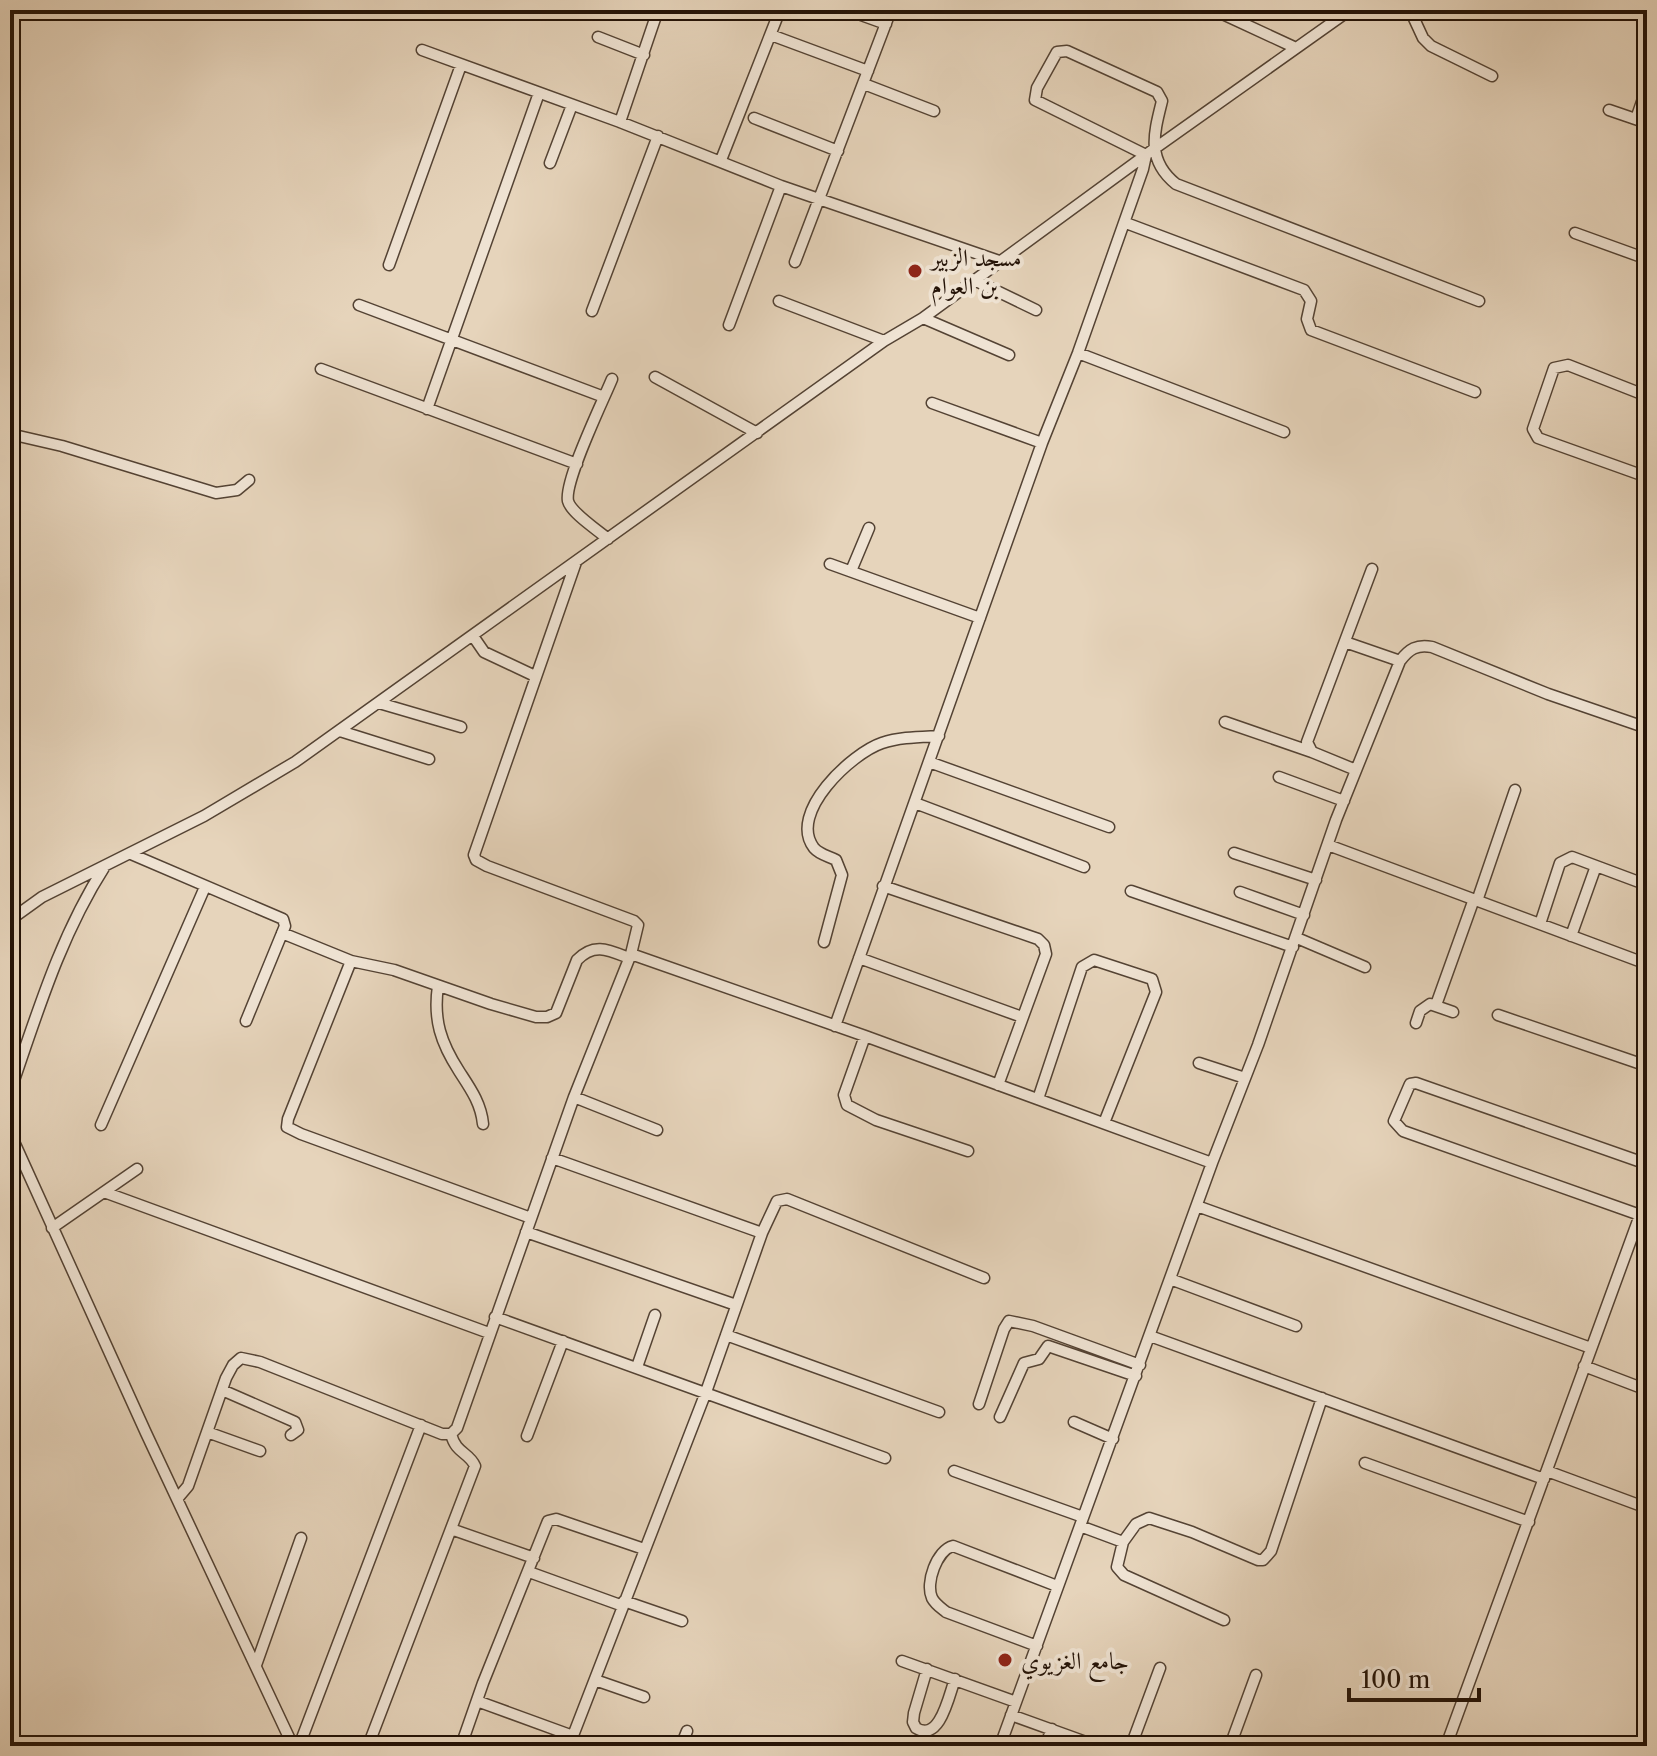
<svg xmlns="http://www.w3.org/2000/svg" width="1657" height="1756" font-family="'Libre Caslon Text',Amiri,serif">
	<rect width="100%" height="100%" fill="#e6d4bb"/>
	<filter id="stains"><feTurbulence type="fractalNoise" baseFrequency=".0025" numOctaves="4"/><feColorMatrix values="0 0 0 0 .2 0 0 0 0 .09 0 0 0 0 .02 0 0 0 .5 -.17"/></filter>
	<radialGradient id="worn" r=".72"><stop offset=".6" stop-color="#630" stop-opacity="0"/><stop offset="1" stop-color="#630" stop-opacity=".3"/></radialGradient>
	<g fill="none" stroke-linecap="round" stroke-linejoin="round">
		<defs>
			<path id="minor" d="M 847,10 L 886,24
				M 1214,10 L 1296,48
				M 1410,10 L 1423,38 L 1431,46 L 1492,76
				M 771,35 L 868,71
				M 598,37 L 644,55
				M 422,50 L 620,122 L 781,186 L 999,261
				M 864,84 L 934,111
				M 1609,110 L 1647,123
				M 754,118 L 838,151
				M 1636,119 L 1647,87
				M 620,122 L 658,10
				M 721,160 L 780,10
				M 550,163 L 572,105
				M 1126,223 L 1304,290 L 1311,301 L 1307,319 L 1311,330 L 1475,392
				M 1575,233 L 1647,259
				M 795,262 L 891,10
				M 389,265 L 461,65
				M 974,280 L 1036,310
				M 779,301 L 884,341
				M 359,305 L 604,397
				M 592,311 L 658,136
				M 923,318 L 1009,355
				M 729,325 L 781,186
				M 1078,353 L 1284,432
				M 321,369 L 577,464
				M 655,377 L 757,433
				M 1647,396 L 1568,365 L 1554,368 L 1533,429 L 1538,438 L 1647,477
				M 932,403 L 1042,443
				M 427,409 L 539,93
				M 10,434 L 62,446 L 216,493 L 237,490 L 249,480
				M 608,539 C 599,531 571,513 568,501 C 564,481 603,401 612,379
				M 830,564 L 980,618
				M 851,571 L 869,528
				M 473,636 L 484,652 L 535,676
				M 1345,642 L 1400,661
				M 379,703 L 461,727
				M 1225,722 L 1312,752
				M 340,731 L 429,759
				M 929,762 L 1109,827
				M 1356,770 L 1312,752 L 1307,742 L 1372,569
				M 1279,777 L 1344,801
				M 915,803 L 1084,867
				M 1328,845 L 1647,964
				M 1234,853 L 1316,880
				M 131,854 L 283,919 L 285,926 L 246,1021
				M 883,886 L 1038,939 L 1044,945 L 1046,954 L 998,1085
				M 1131,891 L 1293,947
				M 1240,892 L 1304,915
				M 1477,901 L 1515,790
				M 10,920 L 42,897 L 204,816 L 295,762 L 884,341 L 923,318 L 1154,149 L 1350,10
				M 1540,924 L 1560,863 L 1572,857 L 1647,885
				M 282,933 L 351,961 L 394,970 L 491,1004 L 536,1017 L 547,1017 L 556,1013 L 577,960 C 594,942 609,950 629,958
				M 1571,936 L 1596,866
				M 1297,938 L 1365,967
				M 824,942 L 842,875 L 836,860 C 829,856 820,855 814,848 C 787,813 852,753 882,743 C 900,737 920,737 939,736
				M 631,954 L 865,1036 L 1212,1163
				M 859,958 L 1022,1017
				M 351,961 L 288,1119 L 287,1127 L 301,1134 L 531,1218
				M 438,986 C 433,1020 441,1043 459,1071 C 470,1088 481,1103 483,1124
				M 1436,1005 L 1474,899
				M 1498,1015 L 1647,1066
				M 1416,1023 L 1420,1011 L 1430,1004 L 1453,1012
				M 835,1026 L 1042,443 L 1078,353 L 1143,169 L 1146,155 L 1035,100 L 1037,88 L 1057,52 L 1067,51 L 1157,92 L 1162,101 C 1154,133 1146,160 1176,184 L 1479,301
				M 865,1036 L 844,1095 L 847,1105 L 876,1120 L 968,1151
				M 1199,1063 L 1245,1078
				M 10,1092 C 37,1014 60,936 105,866
				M 574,1097 L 657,1130
				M 1038,1099 L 1082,967 L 1094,960 L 1152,979 L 1156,992 L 1104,1123
				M 101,1125 L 205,887
				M 10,1133 L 146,1433 L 293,1746
				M 552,1158 L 762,1233
				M 104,1192 L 489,1333
				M 1197,1206 L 1591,1348
				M 1640,1215 L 1403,1131 L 1394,1121 L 1410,1084 L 1416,1083 L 1647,1164
				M 52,1228 L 137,1169
				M 526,1232 L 736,1305
				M 1170,1279 L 1296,1326
				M 495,1317 L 885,1458
				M 726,1335 L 939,1412
				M 1150,1336 L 1544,1479
				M 1584,1366 L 1647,1390
				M 637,1367 L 655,1315
				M 222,1390 L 295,1422 L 298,1430 L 291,1435
				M 979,1404 L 1004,1329 L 1009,1321 L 1033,1326 L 1140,1365
				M 1000,1417 L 1024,1363 L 1039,1359 L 1048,1346 L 1136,1376
				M 1074,1422 L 1113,1439
				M 207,1432 L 260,1451
				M 527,1436 L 563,1341
				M 1365,1463 L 1529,1522
				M 954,1471 L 1083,1517
				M 1547,1471 L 1647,1508
				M 177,1499 L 188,1486 L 226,1378 L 233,1365 L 241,1358 L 260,1362 L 442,1434 L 451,1434 L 457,1428 L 574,1097 L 631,954 L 638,925 L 634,921 L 487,866 L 476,860 L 474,855 L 576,562
				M 1080,1526 L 1123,1542 L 1117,1567 L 1124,1575 L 1224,1620
				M 451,1529 L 534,1558
				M 1123,1542 L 1136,1524 L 1149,1518 L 1192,1532 L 1258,1560 L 1263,1560 L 1271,1551 L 1322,1398
				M 529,1572 L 623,1606
				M 624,1601 L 682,1621
				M 1037,1646 L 946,1612 C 941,1608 935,1604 932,1598 C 925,1583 937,1550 953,1546 L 1057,1586
				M 902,1661 L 1016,1702
				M 256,1665 L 301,1538
				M 927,1669 L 914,1713 L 913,1722 L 916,1728 C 940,1743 949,1695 955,1679
				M 595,1680 L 644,1697
				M 477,1701 L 573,1736
				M 1011,1715 L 1097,1746
				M 299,1746 L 421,1425
				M 368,1746 L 475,1466 C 469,1452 456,1454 451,1434
				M 461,1746 L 483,1683 L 548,1521 L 556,1519 L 644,1549
				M 569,1746 L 706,1392 L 762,1233 L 777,1201 L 787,1199 L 984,1278
				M 681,1746 L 687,1731
				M 1000,1746 L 1212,1163 L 1258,1045 L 1336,820 L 1400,661 C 1409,649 1417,644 1432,647 L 1548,694 L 1647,728
				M 1045,1746 L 1052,1729
				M 1131,1746 L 1160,1668
				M 1230,1746 L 1256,1675
				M 1446,1746 L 1647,1196"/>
		</defs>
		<use href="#minor" stroke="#544334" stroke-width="13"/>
		<use href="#minor" stroke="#efe3d3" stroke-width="10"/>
	</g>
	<g fill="#8f2418" stroke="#efe3d3" stroke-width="3">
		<circle cx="915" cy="271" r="8"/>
		<circle cx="1005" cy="1660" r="8"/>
	</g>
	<g text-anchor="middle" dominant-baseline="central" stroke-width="8" stroke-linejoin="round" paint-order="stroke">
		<g font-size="24" fill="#241307" stroke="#efe3d3" text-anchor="start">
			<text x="931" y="257">مسجد الزبير<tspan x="931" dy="28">بن العوام</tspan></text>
			<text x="1021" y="1660">جامع الغزيوي</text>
		</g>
	</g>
	<rect width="1657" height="1756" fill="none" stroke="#e6d4bb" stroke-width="40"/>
	<rect x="12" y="12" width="1633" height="1732" fill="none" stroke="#241307" stroke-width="4"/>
	<rect x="20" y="20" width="1617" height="1716" fill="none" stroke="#241307" stroke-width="2"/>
	<path d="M1349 1688v12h130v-12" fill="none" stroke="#241307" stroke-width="4"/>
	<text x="1361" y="1688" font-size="24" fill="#241307" stroke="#efe3d3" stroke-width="6" paint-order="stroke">100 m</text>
	<rect width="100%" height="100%" filter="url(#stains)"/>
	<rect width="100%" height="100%" fill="url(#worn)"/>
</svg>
